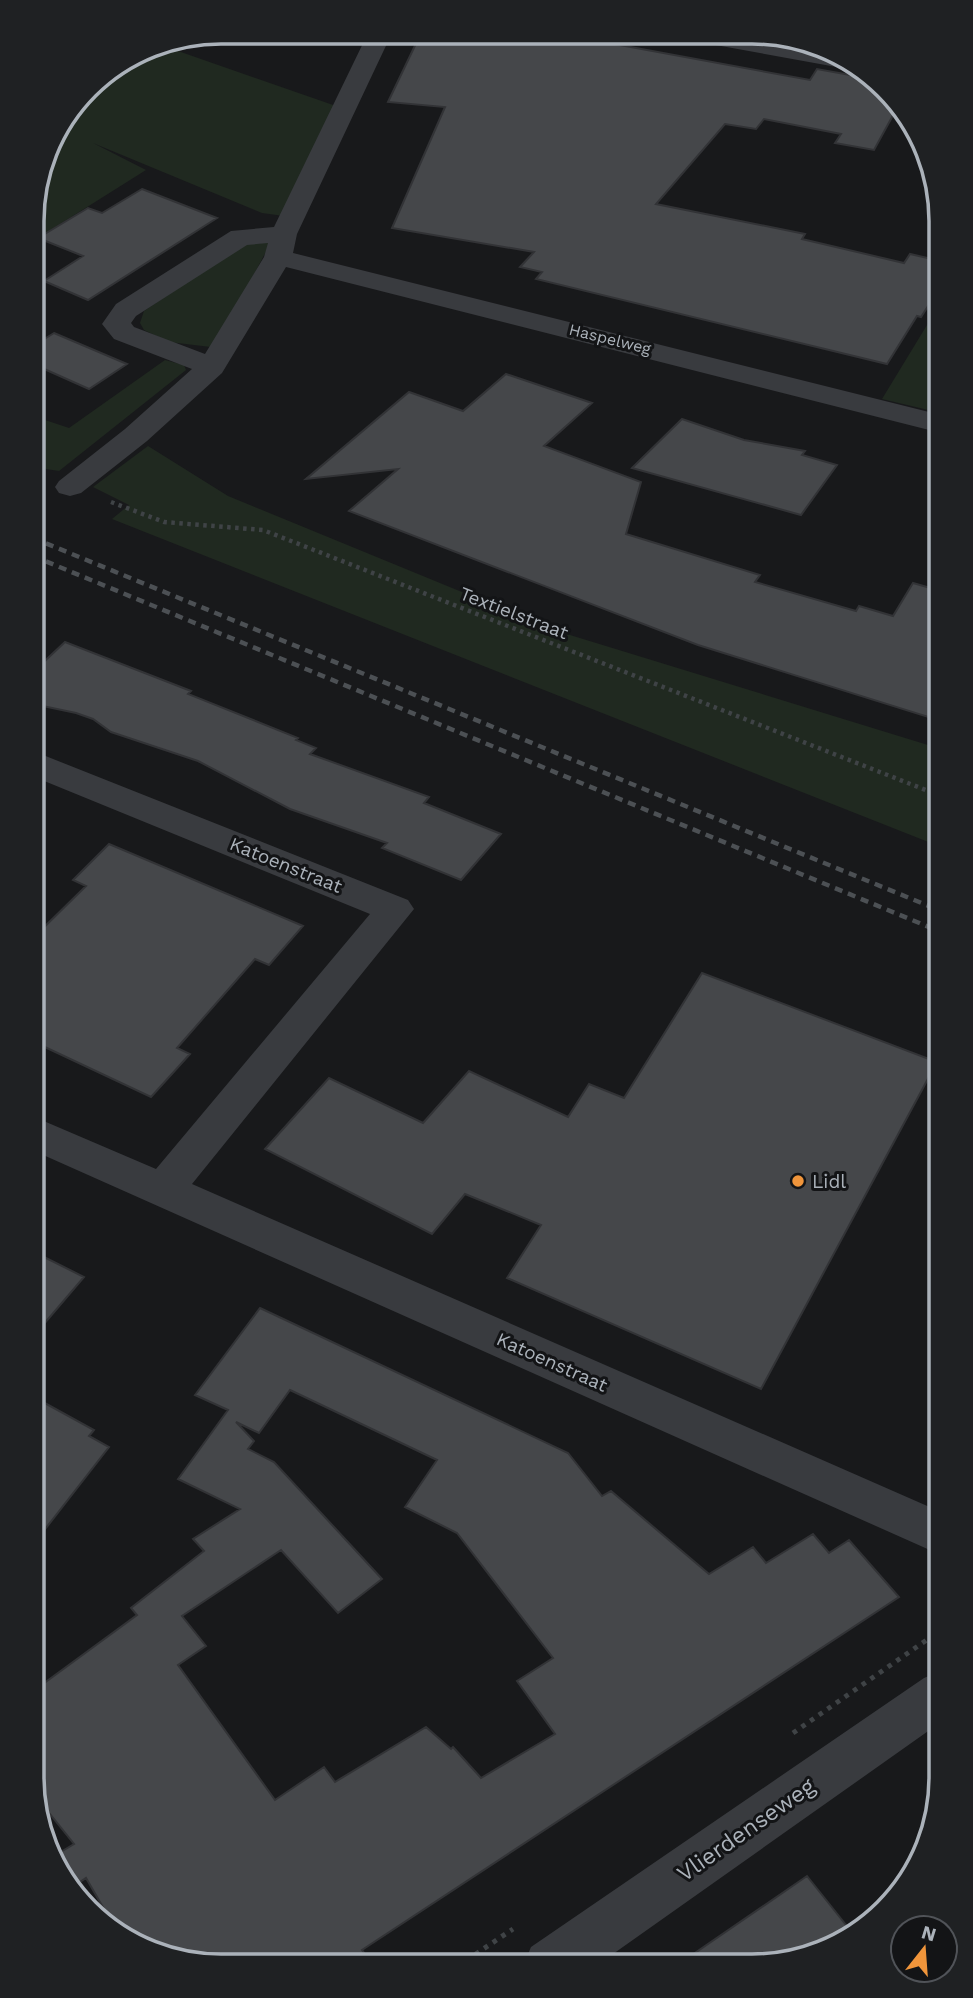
<svg xmlns="http://www.w3.org/2000/svg" width="973" height="1998" font-family="'Work Sans',sans-serif">
	<rect width="100%" height="100%" fill="#18191b"/>
	<path fill="#202920" d="M 158,44 L 336,106 L 284,216 L 262,213 L 93,143 L 146,170 L 33,241 L 33,197 L 51,137 L 96,79 L 149,46 Z
		M 271,242 L 241,299 L 211,347 L 169,342 L 144,330 L 140,323 L 144,311 L 242,245 Z
		M 941,302 L 941,413 L 882,399 Z
		M 165,360 L 184,365 L 186,370 L 59,471 L 33,467 L 33,416 L 69,428 Z
		M 148,446 L 228,496 L 557,631 L 941,749 L 941,847 L 112,519 L 129,505 L 93,487 Z"/>
	<path fill="#45474a" stroke="#323336" stroke-width="2" fill-rule="evenodd" d="M 421,33 L 560,34 L 810,80 L 817,69 L 878,80 L 897,108 L 874,150 L 835,143 L 841,134 L 764,119 L 756,129 L 725,124 L 656,204 L 805,234 L 802,239 L 904,263 L 910,254 L 941,261 L 941,286 L 921,317 L 917,316 L 887,364 L 536,279 L 542,272 L 520,267 L 534,252 L 392,228 L 445,107 L 388,102 Z
		M 142,189 L 217,218 L 88,300 L 44,281 L 83,256 L 38,238 L 88,208 L 102,213 Z
		M 54,333 L 127,364 L 89,389 L 33,364 L 33,346 Z
		M 506,374 L 592,403 L 544,446 L 641,482 L 626,534 L 760,575 L 755,582 L 856,611 L 859,606 L 893,616 L 913,583 L 941,591 L 941,721 L 698,645 L 349,511 L 398,469 L 306,479 L 409,392 L 463,411 Z
		M 682,419 L 744,440 L 805,451 L 802,455 L 837,465 L 801,515 L 632,468 Z
		M 65,642 L 191,691 L 188,694 L 298,738 L 296,740 L 316,748 L 310,754 L 429,797 L 424,803 L 501,834 L 461,880 L 382,848 L 387,843 L 290,809 L 198,761 L 111,732 L 93,719 L 76,713 L 33,704 L 33,672 Z
		M 109,844 L 303,926 L 269,965 L 255,959 L 177,1048 L 190,1054 L 151,1097 L 32,1041 L 32,939 L 86,886 L 73,880 Z
		M 702,973 L 937,1062 L 761,1389 L 507,1278 L 541,1225 L 465,1194 L 432,1234 L 265,1149 L 329,1078 L 423,1123 L 469,1071 L 568,1117 L 589,1084 L 624,1098 Z
		M 32,1251 L 84,1277 L 32,1338 Z
		M 260,1308 L 568,1453 L 602,1496 L 611,1491 L 709,1574 L 753,1547 L 766,1563 L 813,1534 L 829,1553 L 849,1540 L 899,1597 L 362,1950 L 373,1965 L 196,1965 L 115,1928 L 86,1878 L 74,1886 L 54,1856 L 74,1844 L 34,1794 L 32,1777 L 32,1692 L 137,1615 L 131,1608 L 204,1551 L 193,1539 L 240,1509 L 178,1479 L 228,1410 L 195,1395 ZM 290,1390 L 437,1460 L 405,1507 L 457,1533 L 553,1658 L 517,1681 L 555,1734 L 481,1778 L 453,1747 L 451,1749 L 426,1727 L 335,1782 L 324,1767 L 275,1800 L 178,1665 L 206,1646 L 182,1616 L 281,1550 L 338,1613 L 382,1579 L 274,1462 L 248,1449 L 254,1441 L 236,1422 L 259,1433 Z
		M 32,1396 L 94,1430 L 89,1436 L 109,1447 L 32,1546 Z
		M 807,1876 L 850,1930 L 813,1956 L 749,1966 L 676,1966 Z"/>
	<g fill="none" stroke-linecap="round" stroke-linejoin="round">
		<path stroke="#3f4346" stroke-width="4.5" stroke-dasharray="3.5 4.5" stroke-linecap="butt" d="M 111,502 L 164,522 L 263,530 L 941,796"/>
		<path stroke="#3f4346" stroke-width="5" stroke-dasharray="4.5 6" stroke-linecap="butt" d="M 793,1733 L 941,1630
			M 458,1966 L 513,1929"/>
		<path fill="#393b3f" fill-rule="evenodd" d="M 368,33 L 392,33 L 297,234 L 293,253 L 941,415 L 941,433 L 286,267 L 222,373 L 147,441 L 81,493 L 70,496 L 59,493 L 55,487 L 59,481 L 125,429 L 192,369 L 114,339 L 102,324 L 116,304 L 231,231 L 274,227 ZM 268,243 L 264,257 L 205,354 L 134,327 L 131,323 L 136,316 L 247,245 Z
			M 688,34 L 737,35 L 818,49 L 851,66 L 842,68 L 699,42 L 691,40 Z
			M 33,751 L 408,900 L 414,909 L 192,1184 L 941,1512 L 941,1555 L 32,1150 L 32,1116 L 156,1169 L 370,914 L 32,776 Z
			M 941,1671 L 941,1722 L 596,1966 L 523,1966 L 531,1947 L 924,1678 Z"/>
		<path stroke="#4c5054" stroke-width="4.5" stroke-dasharray="8 6" stroke-linecap="butt" d="M 33,538 L 941,911
			M 33,556 L 941,932"/>
	</g>
	<circle fill="#f0953b" stroke="#131416" stroke-width="2.5" cx="798" cy="1181" r="7"/>
	<g text-anchor="middle" dominant-baseline="central" stroke-width="6" stroke-linejoin="round" paint-order="stroke">
		<g font-size="16" fill="#abb2ba" stroke="#131416">
			<text transform="translate(610 339) rotate(14)">Haspelweg</text>
		</g>
		<g font-size="19" fill="#abb2ba" stroke="#131416">
			<text transform="translate(514 613) rotate(21)">Textielstraat</text>
			<text transform="translate(286 865) rotate(22)">Katoenstraat</text>
			<text transform="translate(552 1362) rotate(24)">Katoenstraat</text>
		</g>
		<g font-size="19" fill="#abb2ba" stroke="#131416" text-anchor="start">
			<text x="812" y="1181">Lidl</text>
		</g>
		<g font-size="23" fill="#abb2ba" stroke="#131416">
			<text transform="translate(746 1830) rotate(-35)">Vlierdenseweg</text>
		</g>
	</g>
	<path d="M0 0H973V1998H0ZM221 44H752A177 177 0 0 1 929 221V1777A177 177 0 0 1 752 1954H221A177 177 0 0 1 44 1777V221A177 177 0 0 1 221 44Z" fill="#1f2123" fill-rule="evenodd"/>
	<path fill="none" stroke="#abb2ba" stroke-width="3.5" d="M221 44H752A177 177 0 0 1 929 221V1777A177 177 0 0 1 752 1954H221A177 177 0 0 1 44 1777V221A177 177 0 0 1 221 44Z"/>
	<g transform="translate(924 1949) rotate(17)"><circle r="33" fill="#131416" stroke="#505358" stroke-width="2"/>
	<path d="M0-5L12 26L0 18L-12 26Z" fill="#f0953b"/>
	<text y="-10" font-size="19" font-weight="bold" text-anchor="middle" fill="#abb2ba">N</text>
	</g>
</svg>
